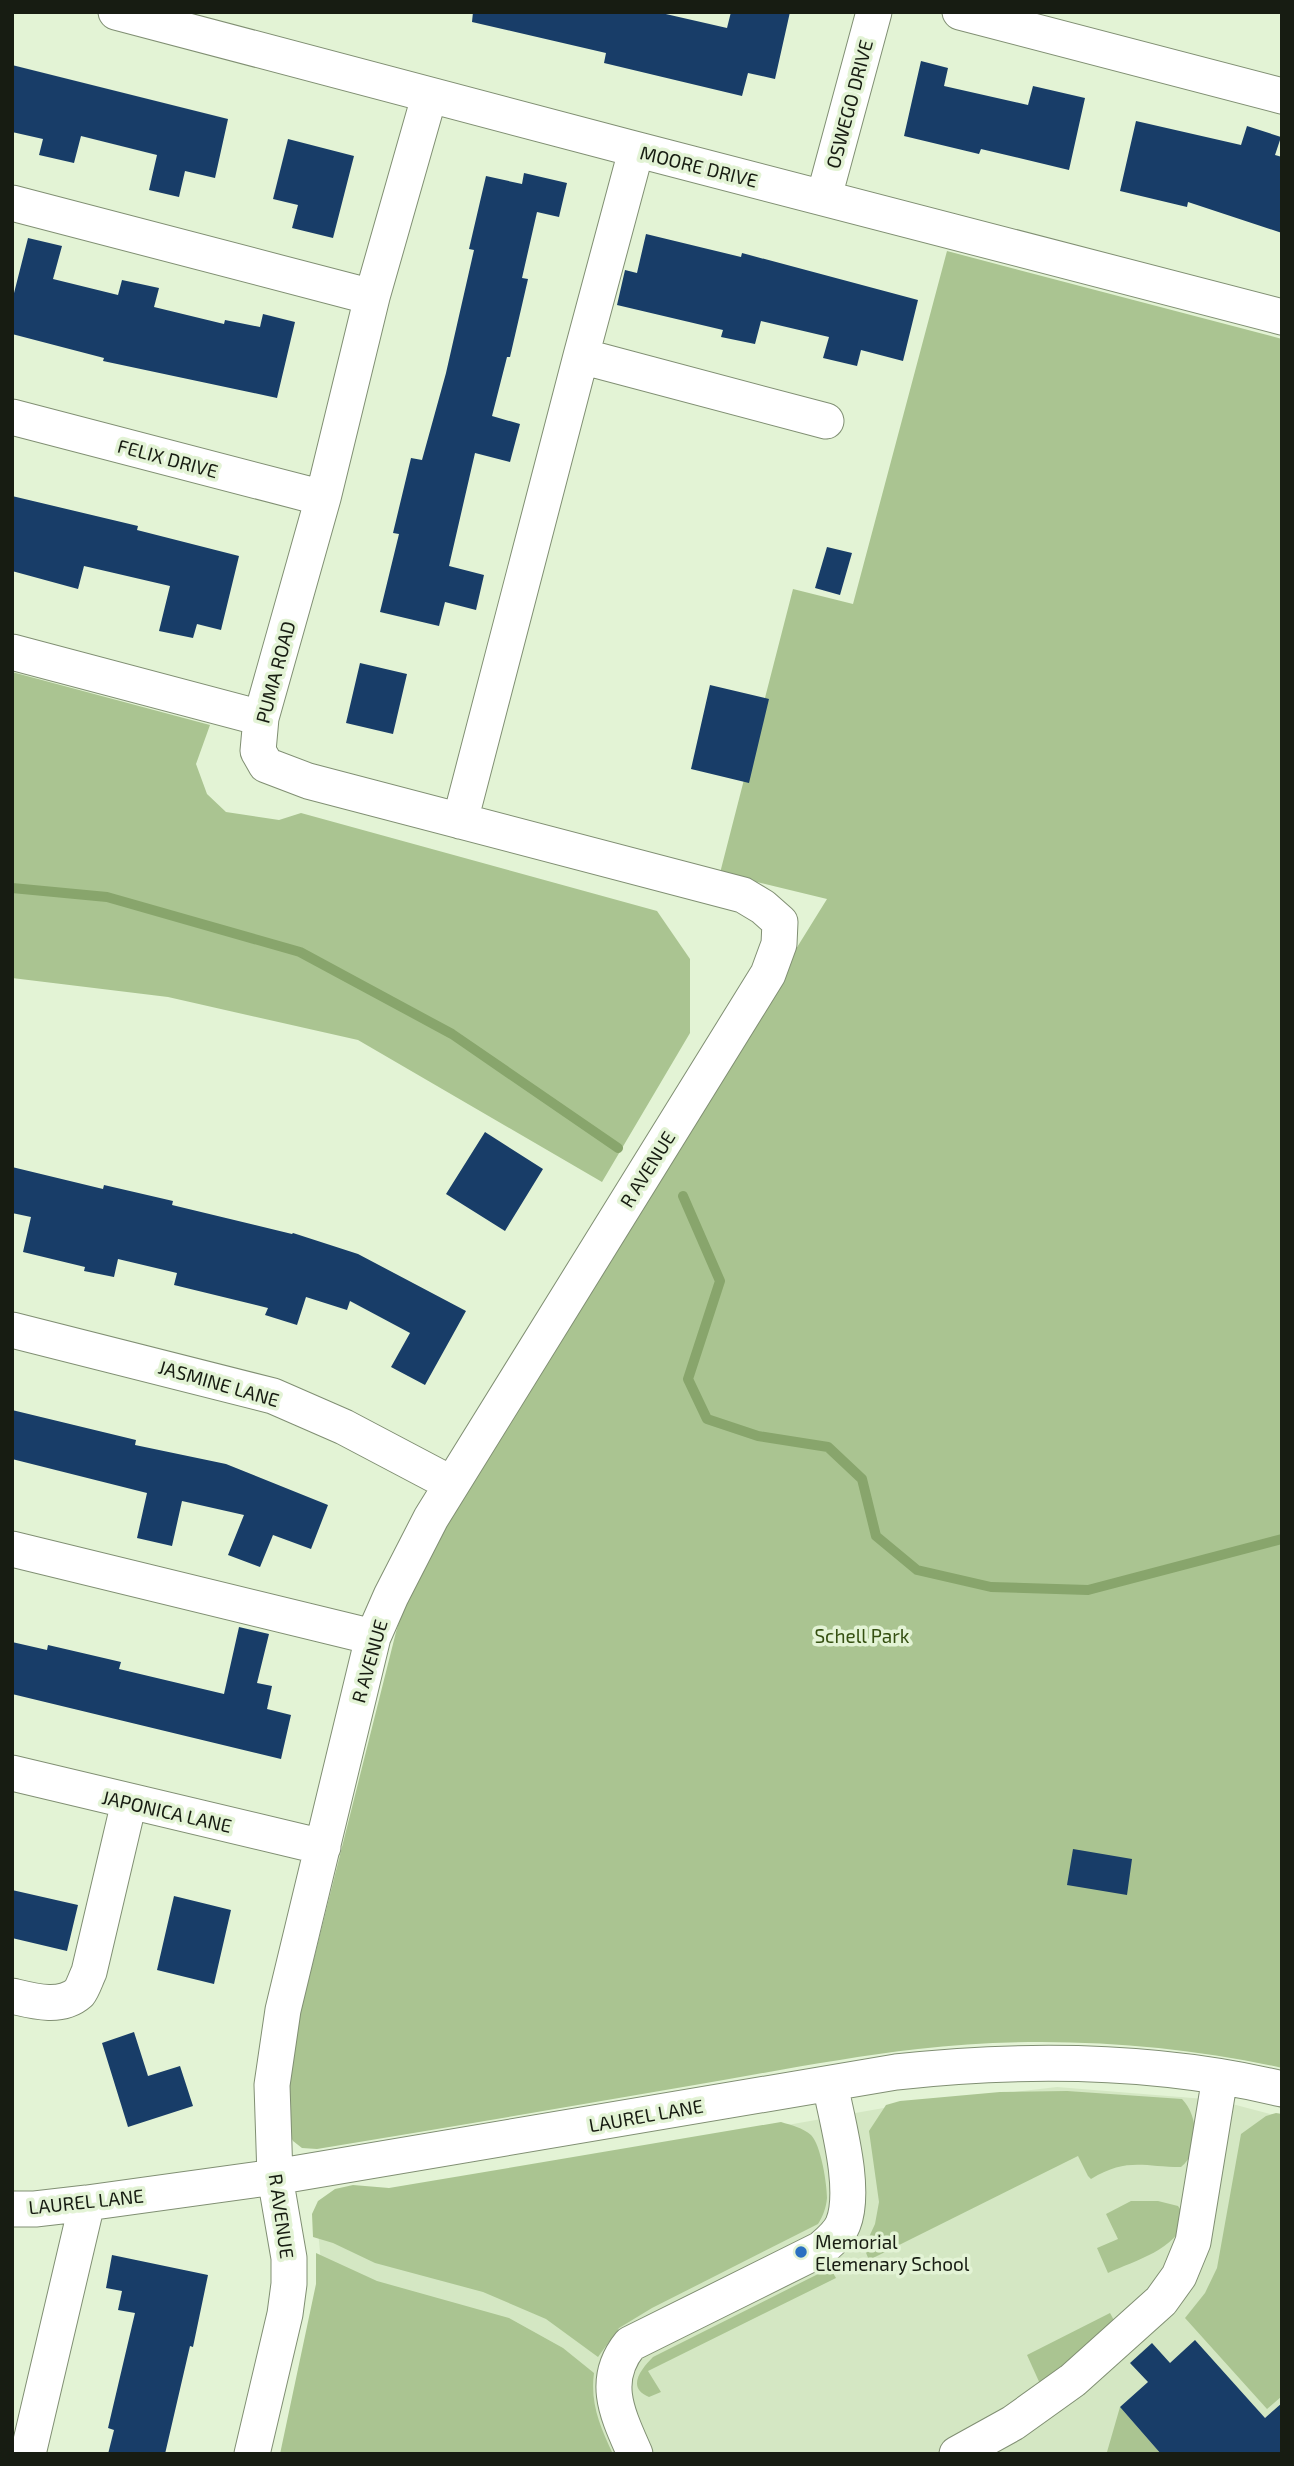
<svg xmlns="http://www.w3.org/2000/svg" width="1294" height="2466" font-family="'Exo 2',sans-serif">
	<rect width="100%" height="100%" fill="#e3f3d5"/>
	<path fill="#d4e7c3" d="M 1057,2087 L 1217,2100 L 1282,2117 L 1282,2454 L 292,2454 L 324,2296 L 316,2208 L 895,2106 Z"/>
	<path fill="#aac491" d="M 947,251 L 1282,339 L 1282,2068 C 1167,2042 1036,2035 918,2049 C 839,2058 761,2074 683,2087 C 561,2108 439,2129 317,2149 L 302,2148 L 293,2141 L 286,2128 L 291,2050 L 396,1632 L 413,1575 L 447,1511 L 827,899 L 720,873 L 793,589 L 853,604 Z
		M 12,672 L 210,725 L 196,764 L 207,794 L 226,812 L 279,820 L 301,813 L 657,911 L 690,959 L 690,1033 L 602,1182 L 358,1040 L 168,997 L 12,978 Z
		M 1067,2091 L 1182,2099 C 1199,2116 1200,2152 1181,2167 C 1144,2167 1127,2157 1091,2179 L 1088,2176 L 1078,2156 L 869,2260 L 864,2248 L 875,2224 L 879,2202 L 869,2131 L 886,2105 L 900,2101 L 1000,2092 Z
		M 1276,2113 L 1282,2114 L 1282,2396 L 1267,2409 L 1185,2318 L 1205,2293 L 1217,2268 L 1241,2134 L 1266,2116 Z
		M 781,2122 C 791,2125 803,2128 811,2135 C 821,2145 827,2184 827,2198 C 826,2208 823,2216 818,2224 L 652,2308 L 619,2328 L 598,2357 L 546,2319 L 483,2292 L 375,2263 L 333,2243 L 313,2237 L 312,2214 L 318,2201 L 335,2189 L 353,2185 L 389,2188 Z
		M 1131,2201 L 1158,2201 L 1178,2206 L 1186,2218 C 1176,2250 1136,2260 1108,2273 L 1097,2248 L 1118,2239 L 1106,2214 Z
		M 316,2253 L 377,2281 L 509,2318 L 563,2348 L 594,2373 C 590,2403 600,2427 613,2454 L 280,2454 L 316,2284 Z
		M 830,2268 L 836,2278 L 648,2371 L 661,2392 L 649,2397 C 626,2388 641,2369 653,2357 Z
		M 1110,2313 L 1116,2324 L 1041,2386 L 1027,2355 Z
		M 1120,2407 L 1161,2454 L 1107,2452 Z"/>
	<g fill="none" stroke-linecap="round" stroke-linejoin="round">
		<path stroke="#88a56c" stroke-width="10" d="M 12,888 L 107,897 L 300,952 L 452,1034 L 618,1148
			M 683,1196 L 720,1281 L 688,1379 L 707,1419 L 758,1436 L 828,1447 L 862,1479 L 876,1536 L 917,1570 L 991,1587 L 1088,1590 L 1282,1539"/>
	</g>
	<path fill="#183d68" d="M 473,12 L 657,12 L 727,28 L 731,12 L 790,12 L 775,79 L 748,73 L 742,96 L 604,63 L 606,53 L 472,22 Z
		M 921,61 L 948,68 L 944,86 L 1028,105 L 1033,86 L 1085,98 L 1069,170 L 981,149 L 979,154 L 904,136 Z
		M 12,65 L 228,119 L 215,178 L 185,171 L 179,197 L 149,190 L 157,155 L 81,136 L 74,163 L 39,155 L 43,139 L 12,132 Z
		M 1136,121 L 1241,145 L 1247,126 L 1281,137 L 1275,155 L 1282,157 L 1282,233 L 1188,202 L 1187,207 L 1120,191 Z
		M 288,139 L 354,156 L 333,238 L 292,228 L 298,205 L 273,199 Z
		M 524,173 L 567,183 L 559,217 L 537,212 L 522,278 L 528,279 L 510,357 L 507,357 L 492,416 L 520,424 L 510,462 L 475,453 L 449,566 L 484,575 L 476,610 L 445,602 L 439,626 L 380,612 L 399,534 L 393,533 L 411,458 L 422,460 L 446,373 L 474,250 L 469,249 L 486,176 L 522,184 Z
		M 646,234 L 741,257 L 742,253 L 918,300 L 903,361 L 861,350 L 857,366 L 823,358 L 829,337 L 761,321 L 755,344 L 721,337 L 723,330 L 617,305 L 625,270 L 637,273 Z
		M 28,238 L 62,246 L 53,279 L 118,295 L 122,280 L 159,288 L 154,307 L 224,324 L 225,320 L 260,327 L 263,314 L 295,322 L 277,398 L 103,361 L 104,358 L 12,334 L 12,301 Z
		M 12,496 L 138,526 L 137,530 L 239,556 L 221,630 L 197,624 L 193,638 L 159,631 L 170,586 L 84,566 L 78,589 L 12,571 Z
		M 827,547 L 852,553 L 840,595 L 815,588 Z
		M 360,663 L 407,674 L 393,734 L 346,723 Z
		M 710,685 L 769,699 L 749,783 L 691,769 Z
		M 485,1132 L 543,1169 L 505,1231 L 446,1194 Z
		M 12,1167 L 103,1189 L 104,1185 L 173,1201 L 172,1205 L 292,1234 L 293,1233 L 358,1254 L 466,1311 L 425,1385 L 391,1367 L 410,1333 L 350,1301 L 347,1310 L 306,1297 L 297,1325 L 265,1315 L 268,1308 L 174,1285 L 177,1273 L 118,1259 L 114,1277 L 84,1271 L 85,1267 L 23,1252 L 31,1217 L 12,1213 Z
		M 12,1410 L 136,1440 L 135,1445 L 226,1464 L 328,1505 L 311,1549 L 273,1535 L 260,1567 L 228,1555 L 244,1515 L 182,1501 L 172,1546 L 137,1538 L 147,1493 L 12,1459 Z
		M 239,1627 L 269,1634 L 257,1683 L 272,1686 L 267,1709 L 291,1715 L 281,1759 L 12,1694 L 12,1642 L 47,1650 L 48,1645 L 121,1662 L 119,1669 L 224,1694 Z
		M 1073,1849 L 1132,1859 L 1127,1895 L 1067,1885 Z
		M 12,1890 L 78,1905 L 67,1951 L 12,1938 Z
		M 174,1896 L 231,1910 L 214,1984 L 157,1970 Z
		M 134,2032 L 148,2076 L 180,2066 L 193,2106 L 128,2127 L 102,2043 Z
		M 112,2255 L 208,2275 L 193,2347 L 190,2346 L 165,2454 L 108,2454 L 114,2430 L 108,2428 L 135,2313 L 118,2310 L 122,2291 L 106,2288 Z
		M 1195,2340 L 1265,2418 L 1282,2403 L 1282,2454 L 1161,2454 L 1120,2407 L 1148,2382 L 1130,2363 L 1152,2343 L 1170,2363 Z"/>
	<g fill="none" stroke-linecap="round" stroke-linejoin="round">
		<defs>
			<path id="minor" d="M 116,12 C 504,117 893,215 1282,317
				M 960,12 L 1282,96
				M 824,197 L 874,12
				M 12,203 L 372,297
				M 581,356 L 826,421
				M 12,417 L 323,498
				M 12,652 L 261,718
				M 460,821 L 581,356 L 636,151
				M 12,1330 L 273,1396 L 344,1427 L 452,1484
				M 12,1549 L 373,1637
				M 12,1773 L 323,1847
				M 12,1996 C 33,2001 61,2009 79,1993 C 83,1988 86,1978 89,1972 L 129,1802
				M 12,2209 L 35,2209 L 87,2203 L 275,2177 L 896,2072 C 1024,2058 1156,2059 1282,2089
				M 28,2454 L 87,2203
				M 252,2454 L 285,2314 L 289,2284 L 289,2258 L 275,2177 L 272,2085 L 283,2010 L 373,1637 L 391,1596 L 431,1518 L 768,974 L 779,944 L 780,922 L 763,907 L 743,895 L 308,781 L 266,765 L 258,751 L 261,718 L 323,498 L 372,297 L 429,97
				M 635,2454 C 618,2415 600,2381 630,2344 L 821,2249 C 829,2242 839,2234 843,2224 C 857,2189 837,2121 830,2084
				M 957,2454 L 1013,2423 L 1073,2380 L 1161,2301 L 1179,2276 L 1193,2242 L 1220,2077"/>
		</defs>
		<use href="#minor" stroke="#808f73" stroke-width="37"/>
		<use href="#minor" stroke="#fff" stroke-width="35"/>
	</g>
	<circle fill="#2a70c1" stroke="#e3f3d5" stroke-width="2.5" cx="801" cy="2252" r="7"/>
	<g text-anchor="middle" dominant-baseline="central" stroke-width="7" stroke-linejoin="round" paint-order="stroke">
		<g font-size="19" fill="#171c12" stroke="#e3f3d5">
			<text transform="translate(849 104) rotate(-75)">OSWEGO DRIVE</text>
			<text transform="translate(699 166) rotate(14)">MOORE DRIVE</text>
			<text transform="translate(168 458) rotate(15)">FELIX DRIVE</text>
			<text transform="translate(275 672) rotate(-75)">PUMA ROAD</text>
			<text transform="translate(647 1169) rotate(-58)">R AVENUE</text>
			<text transform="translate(219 1383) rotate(16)">JASMINE LANE</text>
			<text transform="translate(369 1661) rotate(-74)">R AVENUE</text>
			<text transform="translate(167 1811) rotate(13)">JAPONICA LANE</text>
			<text transform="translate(646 2115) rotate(-10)">LAUREL LANE</text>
			<text transform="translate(86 2201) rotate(-6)">LAUREL LANE</text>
			<text transform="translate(282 2216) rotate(82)">R AVENUE</text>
		</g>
		<g font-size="19" fill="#355011" stroke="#e3f3d5">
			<text x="862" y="1635">Schell Park</text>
		</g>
		<g font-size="19" fill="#171c12" stroke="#e3f3d5" text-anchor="start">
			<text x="815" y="2241">Memorial<tspan x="815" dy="22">Elemenary School</tspan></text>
		</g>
	</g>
	<rect width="1294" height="2466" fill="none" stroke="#171c12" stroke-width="28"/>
</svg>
